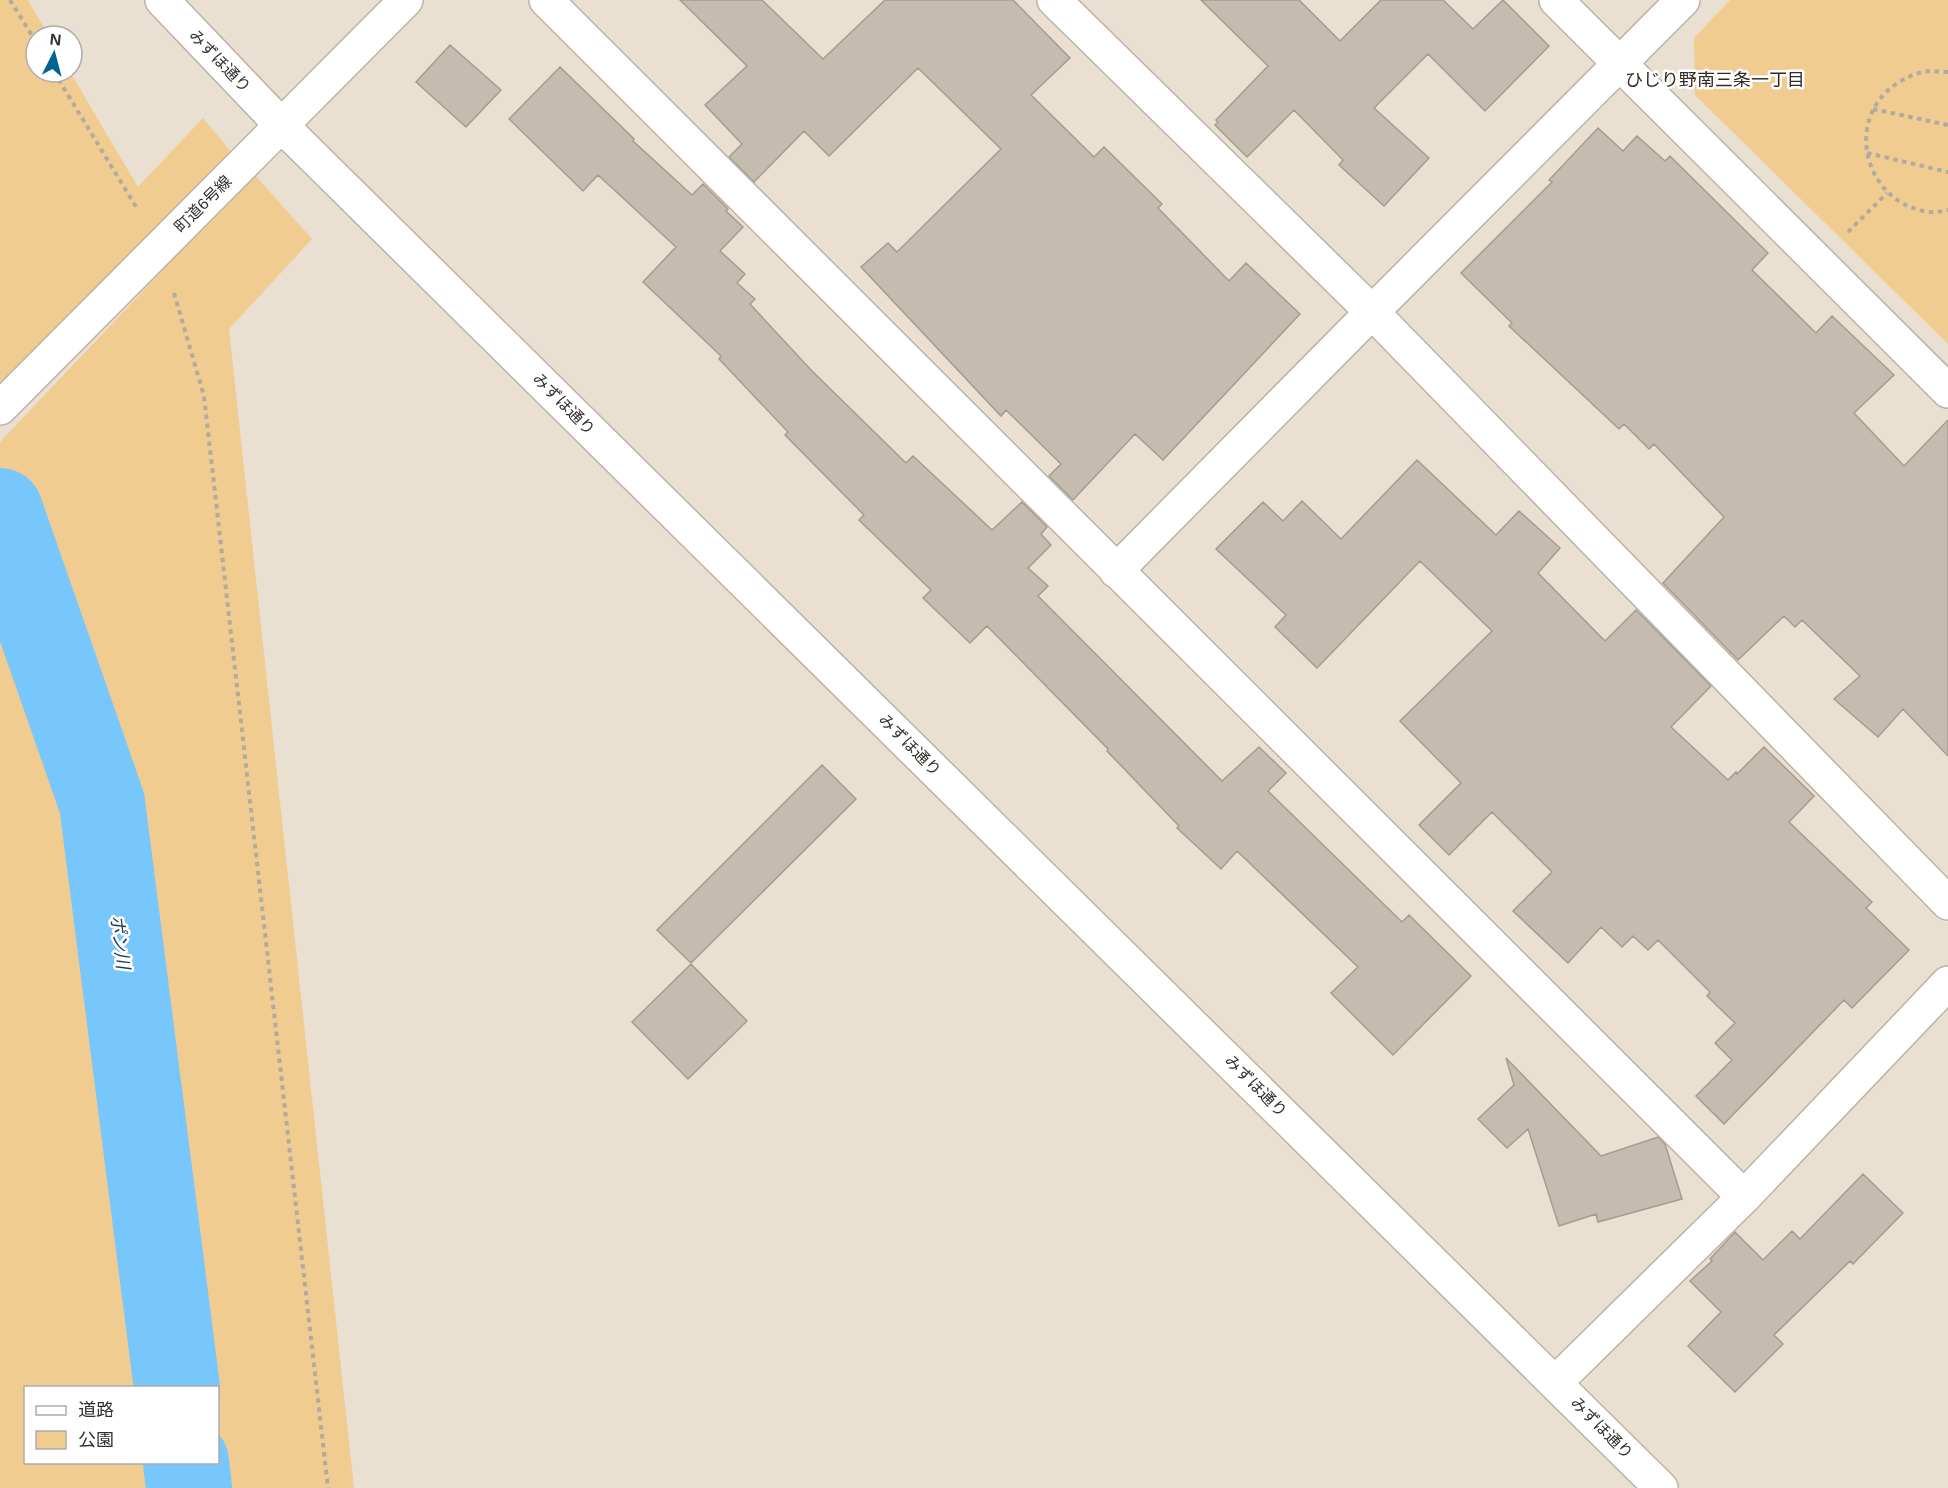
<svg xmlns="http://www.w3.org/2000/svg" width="1948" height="1488" font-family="Arial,'Noto Sans JP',sans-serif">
	<rect width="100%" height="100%" fill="#e9e0d1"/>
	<path fill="#f0cc91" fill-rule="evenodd" d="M 0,0 L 28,0 L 49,36 L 36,36 L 36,72 L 70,72 L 138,187 L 203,118 L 242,165 L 0,408 Z
		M 1730,0 L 1948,0 L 1948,344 L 1695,95 L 1694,38 Z
		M 254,174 L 312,239 L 229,329 L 354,1488 L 0,1488 L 0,442 ZM 26,1388 L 218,1388 L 218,1462 L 26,1462 Z"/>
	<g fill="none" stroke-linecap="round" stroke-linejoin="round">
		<path stroke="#77c6fc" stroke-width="86" d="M 0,511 L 102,803 L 177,1388
			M 186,1462 L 189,1488"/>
	</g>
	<path fill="#c4bcae" stroke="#a49c8e" stroke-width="1.5" d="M 680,0 L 762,0 L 823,59 L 885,0 L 1013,0 L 1070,58 L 1031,95 L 1094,157 L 1104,147 L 1162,204 L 1158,208 L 1229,281 L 1246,263 L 1300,314 L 1163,460 L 1135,434 L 1073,500 L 1049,476 L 1061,464 L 1006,410 L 1001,416 L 861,267 L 888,243 L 897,252 L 1001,149 L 918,68 L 829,156 L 804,131 L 754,182 L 729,157 L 742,144 L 705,105 L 747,66 Z
		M 1201,0 L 1299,0 L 1340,41 L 1381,0 L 1443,0 L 1473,29 L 1503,0 L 1549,46 L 1485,111 L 1428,54 L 1374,108 L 1429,158 L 1384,206 L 1339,165 L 1343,160 L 1294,110 L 1247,157 L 1215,125 L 1218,122 L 1216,120 L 1268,66 Z
		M 450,45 L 501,90 L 466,127 L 416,82 Z
		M 560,67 L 634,139 L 633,141 L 692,195 L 703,184 L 728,209 L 726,211 L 743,227 L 720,251 L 745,274 L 737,283 L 755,299 L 750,304 L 811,370 L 906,463 L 913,456 L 992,530 L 1022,502 L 1047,527 L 1041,534 L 1051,545 L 1028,568 L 1048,586 L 1038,596 L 1222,781 L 1259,747 L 1286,773 L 1268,791 L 1402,922 L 1409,915 L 1471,976 L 1393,1055 L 1331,993 L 1358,967 L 1237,851 L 1221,869 L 1177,828 L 1179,826 L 1107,751 L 1108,749 L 987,626 L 970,643 L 923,598 L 931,590 L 859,520 L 864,515 L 785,435 L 788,432 L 719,359 L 721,356 L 643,282 L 676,247 L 598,175 L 583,191 L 509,119 Z
		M 1598,128 L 1623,151 L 1637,136 L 1665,161 L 1670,156 L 1768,253 L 1752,270 L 1816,333 L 1832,316 L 1894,375 L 1854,413 L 1904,466 L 1948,420 L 1948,756 L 1903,709 L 1878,737 L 1834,699 L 1860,676 L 1802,620 L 1795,627 L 1784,616 L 1738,660 L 1663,583 L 1724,517 L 1654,444 L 1649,449 L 1624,424 L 1619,429 L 1509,326 L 1512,323 L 1461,273 L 1552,182 L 1549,180 Z
		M 1417,460 L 1496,535 L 1519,511 L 1560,548 L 1538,573 L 1605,641 L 1636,610 L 1711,686 L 1671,727 L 1728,780 L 1736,772 L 1737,774 L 1764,747 L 1814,796 L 1789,822 L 1872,902 L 1866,908 L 1909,950 L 1852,1008 L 1844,1000 L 1724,1124 L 1696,1096 L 1732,1060 L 1715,1043 L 1735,1023 L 1707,996 L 1710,992 L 1658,940 L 1648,950 L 1633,936 L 1622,947 L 1601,927 L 1568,963 L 1513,911 L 1552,872 L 1492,812 L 1449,855 L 1419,825 L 1461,783 L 1400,721 L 1492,631 L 1420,561 L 1317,668 L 1275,627 L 1286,615 L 1216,549 L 1263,502 L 1283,521 L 1302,501 L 1341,539 Z
		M 822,765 L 856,799 L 691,963 L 657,930 Z
		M 691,964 L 747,1021 L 688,1079 L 632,1022 Z
		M 1506,1058 L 1601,1156 L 1658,1137 L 1665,1144 L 1682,1199 L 1598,1222 L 1596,1214 L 1559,1226 L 1528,1129 L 1507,1148 L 1478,1119 L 1514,1085 Z
		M 1863,1174 L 1903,1213 L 1853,1264 L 1850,1261 L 1774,1335 L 1783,1344 L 1735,1392 L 1688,1346 L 1721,1312 L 1690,1281 L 1712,1261 L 1710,1259 L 1735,1232 L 1763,1260 L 1792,1231 L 1800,1239 Z"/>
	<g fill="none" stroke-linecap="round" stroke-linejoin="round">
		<defs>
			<path id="street" d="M 546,0 L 1744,1197
				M 1054,0 L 1372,312 L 1948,903
				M 1556,0 L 1948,391
				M 1116,571 L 1372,312 L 1683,0
				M 1556,1382 L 1744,1197 L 1948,983"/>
			<path id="secondary" d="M 162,0 L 282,126 L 1661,1488
				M 0,408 L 406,0"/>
		</defs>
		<use href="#street" stroke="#bbb3a5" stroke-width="36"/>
		<use href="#secondary" stroke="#bbb3a5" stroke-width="36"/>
		<path stroke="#b1aa9e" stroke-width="4" stroke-dasharray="4.5 4.5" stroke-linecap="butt" d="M 10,0 L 36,42
			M 54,72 L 138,210
			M 1948,72 C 1942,72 1936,71 1930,71 C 1917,72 1905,78 1896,84 C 1842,121 1866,205 1930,212 C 1935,213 1942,211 1948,210
			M 1873,109 L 1948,125
			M 1867,153 L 1948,172
			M 1848,232 L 1887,193
			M 174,293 L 204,396 L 328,1488"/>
		<use href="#street" stroke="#fff" stroke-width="33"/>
		<use href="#secondary" stroke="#fff" stroke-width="33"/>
	</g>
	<g text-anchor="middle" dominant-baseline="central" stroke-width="5" stroke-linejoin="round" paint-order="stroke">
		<g font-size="16" fill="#33302b" stroke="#fff">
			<text transform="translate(220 61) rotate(46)">みずほ通り</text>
			<text transform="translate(203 204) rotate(-45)">町道6号線</text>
			<text transform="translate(564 404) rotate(45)">みずほ通り</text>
			<text transform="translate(910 745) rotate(45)">みずほ通り</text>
			<text transform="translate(1256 1086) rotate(45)">みずほ通り</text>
			<text transform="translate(1602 1428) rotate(45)">みずほ通り</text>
		</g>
		<g font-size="18" fill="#332d21" stroke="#fff">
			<text x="1715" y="80">ひじり野南三条一丁目</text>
		</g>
		<g font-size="18" font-style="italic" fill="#1a3c52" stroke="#fff">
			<text transform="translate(120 942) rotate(83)">ポン川</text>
		</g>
	</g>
	<rect x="24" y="1386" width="195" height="78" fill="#ffffff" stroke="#adacaa" stroke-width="1.5"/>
	<rect x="36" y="1406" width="30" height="9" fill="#ffffff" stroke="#adacaa" stroke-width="1.5"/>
	<text x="78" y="1416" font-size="18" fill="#33302b">道路</text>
	<rect x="36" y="1431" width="30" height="18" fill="#f0cc91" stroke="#adacaa" stroke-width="1.5"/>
	<text x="78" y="1446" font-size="18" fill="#33302b">公園</text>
	<g transform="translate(54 54) rotate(6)"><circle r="28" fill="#ffffff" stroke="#adacaa" stroke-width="1.5"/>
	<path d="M0-4.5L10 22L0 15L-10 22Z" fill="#006392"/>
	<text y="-9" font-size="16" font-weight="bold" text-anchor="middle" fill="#33302b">N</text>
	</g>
</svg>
